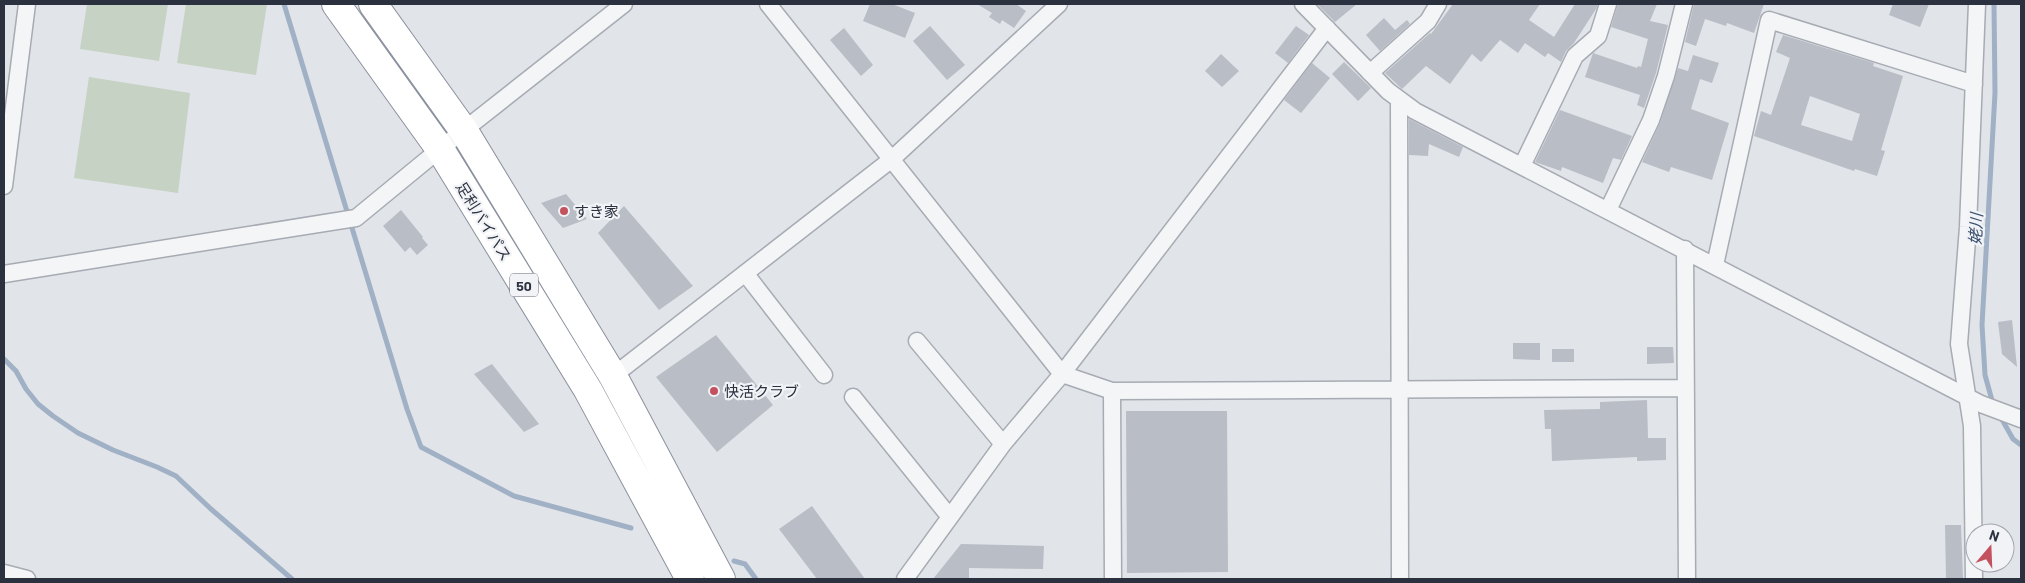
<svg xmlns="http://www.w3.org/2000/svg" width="2025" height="583" font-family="Barlow,'Noto Sans JP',sans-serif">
	<rect width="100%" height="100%" fill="#e1e4e9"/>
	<path fill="#c6d2c3" d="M 87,4 L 168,4 L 159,61 L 80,49 Z
		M 186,4 L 267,4 L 256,75 L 177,63 Z
		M 89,77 L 190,93 L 178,193 L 74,178 Z"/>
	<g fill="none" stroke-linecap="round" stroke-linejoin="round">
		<path stroke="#a0b0c5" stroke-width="5" d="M 284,4 L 407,409 L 421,447 L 514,496 L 631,528
			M 4,359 L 16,371 L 26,389 L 38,404 L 53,416 L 78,433 L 113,450 L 157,467 L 176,476 L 211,509 L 292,579
			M 1993,404 L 1985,375 L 1982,325 L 1995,93 L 1994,4
			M 2000,416 L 2013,439 L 2021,445
			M 734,561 L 745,564 L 756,579"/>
	</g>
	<path fill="#b9bdc5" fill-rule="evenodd" d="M 870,4 L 892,4 L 915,13 L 905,38 L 863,21 Z
		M 977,4 L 1016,4 L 1026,11 L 1014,28 L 1002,20 L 1000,24 L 989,17 L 992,13 Z
		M 1317,4 L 1357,4 L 1335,22 Z
		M 1453,4 L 1540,4 L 1529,20 L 1554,37 L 1575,4 L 1598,4 L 1596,9 L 1574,43 L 1566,51 L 1561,62 L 1548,53 L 1545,57 L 1525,43 L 1518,53 L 1500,40 L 1481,62 L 1472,54 L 1450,84 L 1426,66 L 1402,89 L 1385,73 L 1430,33 L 1431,34 Z
		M 1618,4 L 1657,4 L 1650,21 L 1668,25 L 1656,73 L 1644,108 L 1637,105 L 1640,95 L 1585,77 L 1593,53 L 1637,68 L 1638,66 L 1641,67 L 1648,39 L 1611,27 Z
		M 1694,4 L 1764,4 L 1754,33 L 1727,23 L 1726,26 L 1705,19 L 1696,46 L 1685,42 Z
		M 1893,4 L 1929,4 L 1920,27 L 1889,15 Z
		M 1384,18 L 1395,30 L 1407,20 L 1410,24 L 1380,51 L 1366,35 Z
		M 930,26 L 965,65 L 947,80 L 913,41 Z
		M 1296,26 L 1309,35 L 1288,63 L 1275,53 Z
		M 844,28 L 873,65 L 861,76 L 830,40 Z
		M 1783,35 L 1874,63 L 1873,66 L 1903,76 L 1881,150 L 1885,151 L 1877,176 L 1855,169 L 1854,171 L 1754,136 L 1761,111 L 1771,115 L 1790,58 L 1776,52 ZM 1810,96 L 1860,114 L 1852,141 L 1801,125 Z
		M 1221,54 L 1239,71 L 1222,87 L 1205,71 Z
		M 1693,55 L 1719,63 L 1712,83 L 1700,79 L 1691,109 L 1729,123 L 1712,180 L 1671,167 L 1669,172 L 1642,162 L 1660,123 L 1678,68 L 1688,71 Z
		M 1344,62 L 1371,88 L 1358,101 L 1332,74 Z
		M 1312,63 L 1330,78 L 1301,113 L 1284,100 Z
		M 1560,110 L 1632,136 L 1621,160 L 1613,158 L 1603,183 L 1562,167 L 1561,171 L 1535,162 Z
		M 1409,119 L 1463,147 L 1459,157 L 1429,144 L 1428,156 L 1409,155 Z
		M 566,194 L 587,219 L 563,228 L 541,203 Z
		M 624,206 L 693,286 L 659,310 L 598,233 Z
		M 401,210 L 423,237 L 422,238 L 428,245 L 417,255 L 410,247 L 405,252 L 383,226 Z
		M 2012,320 L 2017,367 L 2002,354 L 1998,322 Z
		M 716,335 L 773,405 L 717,452 L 656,377 Z
		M 1513,343 L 1540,343 L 1540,360 L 1513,359 Z
		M 1647,347 L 1673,347 L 1674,363 L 1647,364 Z
		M 1552,349 L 1574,349 L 1574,362 L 1552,362 Z
		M 492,364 L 539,424 L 524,432 L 474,374 Z
		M 1647,400 L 1648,438 L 1666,438 L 1666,460 L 1637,461 L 1637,457 L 1552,461 L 1551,429 L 1545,429 L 1544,410 L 1600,409 L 1600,402 Z
		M 1126,411 L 1227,411 L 1228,572 L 1127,573 Z
		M 812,506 L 865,579 L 817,579 L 779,529 Z
		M 1945,525 L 1961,525 L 1963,579 L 1946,579 Z
		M 961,544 L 1044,546 L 1043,569 L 969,568 L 969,579 L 933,579 Z"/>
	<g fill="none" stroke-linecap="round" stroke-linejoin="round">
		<defs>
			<path id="street" d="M 768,4 L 1062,374 L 1112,391 L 1685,388
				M 1303,4 L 1388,91 L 1415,111 L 1981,404 L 2021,419
				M 1370,73 L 1428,21 L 1438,4
				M 1399,99 L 1400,579
				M 1522,166 L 1575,56 L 1598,36 L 1608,4
				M 4,186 L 27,4
				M 1608,210 L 1651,120 L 1666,76 L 1684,4
				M 1685,249 L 1687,579
				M 1715,265 L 1769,20 L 1974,84
				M 745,273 L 824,375
				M 4,274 L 356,218 L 440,149 L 624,4
				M 917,341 L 1003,444
				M 613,376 L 892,159 L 1059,4
				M 1112,391 L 1113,579
				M 853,397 L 949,516
				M 4,573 L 27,579
				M 905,579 L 1003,444 L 1062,374 L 1327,28
				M 1974,579 L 1972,426 L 1959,344 L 1968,227 L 1977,4"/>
			<path id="highway" d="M 336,4 L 440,149 L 588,390 L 690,579
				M 373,4 L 464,131 L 613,376 L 721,579"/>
		</defs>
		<use href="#street" stroke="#a7abb3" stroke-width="19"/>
		<use href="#highway" stroke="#8a919e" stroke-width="30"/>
		<use href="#street" stroke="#f4f5f7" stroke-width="16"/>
		<use href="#highway" stroke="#fff" stroke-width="28"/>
	</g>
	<g fill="#c3515e" stroke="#f1f3f6" stroke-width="2">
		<circle cx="564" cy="211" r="5"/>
		<circle cx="714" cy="391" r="5"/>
	</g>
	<g text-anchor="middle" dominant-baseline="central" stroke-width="4.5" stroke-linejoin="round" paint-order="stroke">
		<rect fill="#f1f3f6" stroke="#666b76" stroke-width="1" x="510" y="273.5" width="28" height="23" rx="4"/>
		<g font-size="14" font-weight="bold" fill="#2b313f">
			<text x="524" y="285">50</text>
		</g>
		<g font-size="15" fill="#2b313f" stroke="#f1f3f6" text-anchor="start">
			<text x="574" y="211">すき家</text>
			<text x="724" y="391">快活クラブ</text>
		</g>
		<g font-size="15" fill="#2b313f" stroke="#f1f3f6">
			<text transform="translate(484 221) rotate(58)">足利バイパス</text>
		</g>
		<g font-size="16" font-style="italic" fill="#394f6f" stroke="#f1f3f6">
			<text transform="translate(1975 229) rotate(-87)">姥川</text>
		</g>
	</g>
	<rect width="2025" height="583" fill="none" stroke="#2b313f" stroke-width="10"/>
	<g transform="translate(1990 548) rotate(19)"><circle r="24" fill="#f1f3f6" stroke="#a2a5ad"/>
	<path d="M0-4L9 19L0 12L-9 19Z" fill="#c3515e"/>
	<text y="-8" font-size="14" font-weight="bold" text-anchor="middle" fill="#2b313f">N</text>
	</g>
</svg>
